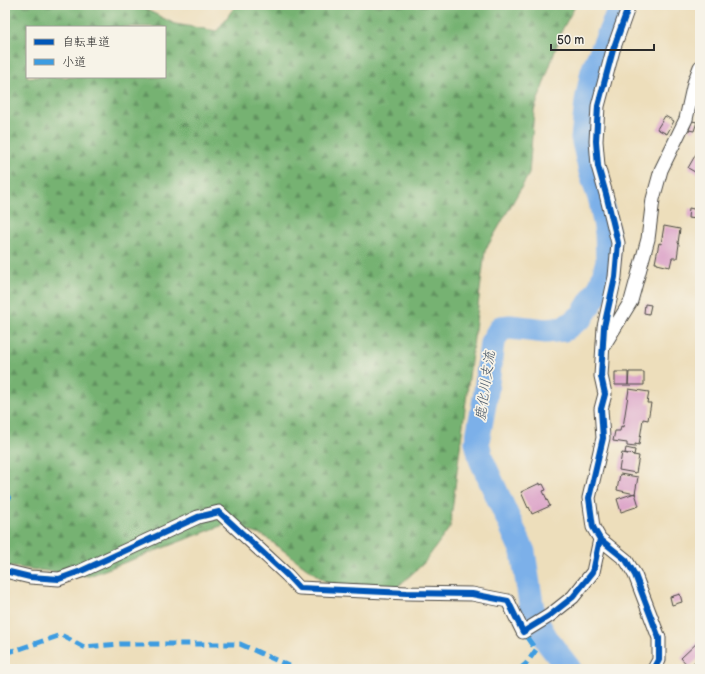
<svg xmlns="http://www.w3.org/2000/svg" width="705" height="674" font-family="'Balsamiq Sans','Klee One',sans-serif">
	<defs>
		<pattern id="forest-firs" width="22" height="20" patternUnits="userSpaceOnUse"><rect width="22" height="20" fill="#76b272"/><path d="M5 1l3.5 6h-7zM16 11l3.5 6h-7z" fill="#61915e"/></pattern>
	</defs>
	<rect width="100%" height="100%" fill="#f7f3e8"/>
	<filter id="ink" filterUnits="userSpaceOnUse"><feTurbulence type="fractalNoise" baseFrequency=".025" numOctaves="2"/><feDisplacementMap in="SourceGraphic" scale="8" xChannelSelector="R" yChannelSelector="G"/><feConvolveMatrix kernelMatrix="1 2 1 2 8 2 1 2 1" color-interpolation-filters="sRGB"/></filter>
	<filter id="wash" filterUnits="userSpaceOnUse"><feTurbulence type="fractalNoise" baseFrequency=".012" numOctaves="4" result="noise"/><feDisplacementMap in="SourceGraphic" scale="16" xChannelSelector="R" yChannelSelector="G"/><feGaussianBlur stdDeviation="0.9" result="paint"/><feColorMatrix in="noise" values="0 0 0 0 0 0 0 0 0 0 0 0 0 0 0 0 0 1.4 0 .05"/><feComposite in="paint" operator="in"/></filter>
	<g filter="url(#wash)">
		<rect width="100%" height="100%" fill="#eddebb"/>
		<path fill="url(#forest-firs)" stroke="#506e4e" fill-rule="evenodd" d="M 5,5 L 137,5 L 175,24 L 217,31 L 236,5 L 576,5 L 563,28 L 534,111 L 529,174 L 485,251 L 450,527 L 424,563 L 393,591 L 331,586 L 264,536 L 226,524 L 89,576 L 5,566 ZM 27,27 L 165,27 L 165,77 L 27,77 Z"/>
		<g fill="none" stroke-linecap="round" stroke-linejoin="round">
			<path stroke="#7bb0e9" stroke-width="25" d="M 569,669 L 548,642 L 533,616 L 523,552 L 481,459 L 477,442 L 485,399 L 492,343 L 501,328 L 510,327 L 546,331 L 564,329 L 582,316 L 601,286 L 608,261 L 607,233 L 601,201 L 591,172 L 583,138 L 587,101 L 593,71 L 622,5"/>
		</g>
		<g id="blocks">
			<path fill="#dda5c9" d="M 665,116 L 674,121 L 667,134 L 657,129 Z
				M 692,121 L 697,122 L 694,131 L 689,130 Z
				M 696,154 L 700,156 L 700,175 L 688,168 Z
				M 689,208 L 698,210 L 697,219 L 688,218 Z
				M 664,226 L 680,229 L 678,243 L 679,244 L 677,258 L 672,258 L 670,267 L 657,264 L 657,263 L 655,263 L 659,243 L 661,244 Z
				M 645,304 L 651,305 L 649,314 L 644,313 Z
				M 615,372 L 628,372 L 628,385 L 615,385 Z
				M 629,372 L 644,372 L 644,385 L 628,385 Z
				M 629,389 L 649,392 L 647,403 L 651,403 L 648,420 L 643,419 L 639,445 L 635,444 L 635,447 L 627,446 L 627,443 L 613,441 L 615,431 L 620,431 L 621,426 L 623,427 Z
				M 626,448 L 635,450 L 634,455 L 625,453 Z
				M 622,453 L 639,456 L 636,473 L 619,470 Z
				M 620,474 L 638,477 L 635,494 L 617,490 Z
				M 540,483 L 540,485 L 543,484 L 546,490 L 543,491 L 550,506 L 532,514 L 529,507 L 528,508 L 521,492 Z
				M 635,493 L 639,506 L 621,512 L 617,499 Z
				M 680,594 L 682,602 L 672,605 L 670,597 Z
				M 700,640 L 700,657 L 689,667 L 681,658 Z"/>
		</g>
	</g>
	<g filter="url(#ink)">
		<use href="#blocks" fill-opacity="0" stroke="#484641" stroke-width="1"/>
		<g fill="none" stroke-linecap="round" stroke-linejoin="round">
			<defs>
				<path id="street" d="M 629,5 L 613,50 L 598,106 L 596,141 L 598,166 L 606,194 L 618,243 L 615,277 L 604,327 L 601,376 L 605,394 L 601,409 L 603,438 L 589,498 L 593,527 L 597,534 L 600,539 L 626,560 L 635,575 L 659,638 L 659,660 L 654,669
					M 604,345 L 631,301 L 648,239 L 653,199 L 661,170 L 686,119 L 694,83 L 700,67
					M 5,571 L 30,577 L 59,579 L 81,571 L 198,517 L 219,512 L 287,575 L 299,588 L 407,593 L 472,594 L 508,601 L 523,632 L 549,616 L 573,597 L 593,572 L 600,539"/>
			</defs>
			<use href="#street" stroke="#484641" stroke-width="15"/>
			<use href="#street" stroke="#fff" stroke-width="13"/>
			<path stroke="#3d9ce1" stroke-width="5" stroke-dasharray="10 5" stroke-linecap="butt" d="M 5,492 L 10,500
				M 5,652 L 16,650 L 61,635 L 84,647 L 120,644 L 240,644 L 296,669
				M 520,669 L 526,664 L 536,650 L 523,632"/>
			<defs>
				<path id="cycleway" d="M 629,5 L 613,50 L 598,106 L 596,141 L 598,166 L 606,194 L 618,243 L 615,277 L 604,327 L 601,376 L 605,394 L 601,409 L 603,438 L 589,498 L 593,527 L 597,534 L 600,539 L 626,560 L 635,575 L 659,638 L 659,660 L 654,669
					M 5,571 L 30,577 L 59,579 L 81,571 L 198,517 L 219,512 L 287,575 L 299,588 L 407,593 L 472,594 L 508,601 L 523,632 L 549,616 L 573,597 L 593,572 L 600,539"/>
			</defs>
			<use href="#cycleway" stroke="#f7f3e8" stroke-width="8"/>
			<use href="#cycleway" stroke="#0057b8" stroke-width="6"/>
		</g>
	</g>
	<g text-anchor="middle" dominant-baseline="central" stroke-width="3.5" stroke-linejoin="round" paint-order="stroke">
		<g font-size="14" font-style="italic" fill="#435364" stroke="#f7f3e8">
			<text transform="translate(485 386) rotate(-82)">鹿化川支流</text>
		</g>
	</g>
	<rect width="705" height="674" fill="none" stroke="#f7f3e8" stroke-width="20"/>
	<rect x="26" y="26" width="140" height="52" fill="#f7f3e8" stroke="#a5a39c"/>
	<rect x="34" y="39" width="20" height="6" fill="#0057b8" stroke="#a5a39c"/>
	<text x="62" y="46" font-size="12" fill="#2b2b2b">自転車道</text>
	<rect x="34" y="59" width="20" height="6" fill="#3d9ce1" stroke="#a5a39c"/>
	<text x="62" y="66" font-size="12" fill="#2b2b2b">小道</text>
	<path d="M551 44v6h103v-6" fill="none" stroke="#2b2b2b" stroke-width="2"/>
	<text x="557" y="44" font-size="12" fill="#2b2b2b" stroke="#f7f3e8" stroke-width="3" paint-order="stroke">50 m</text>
</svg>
